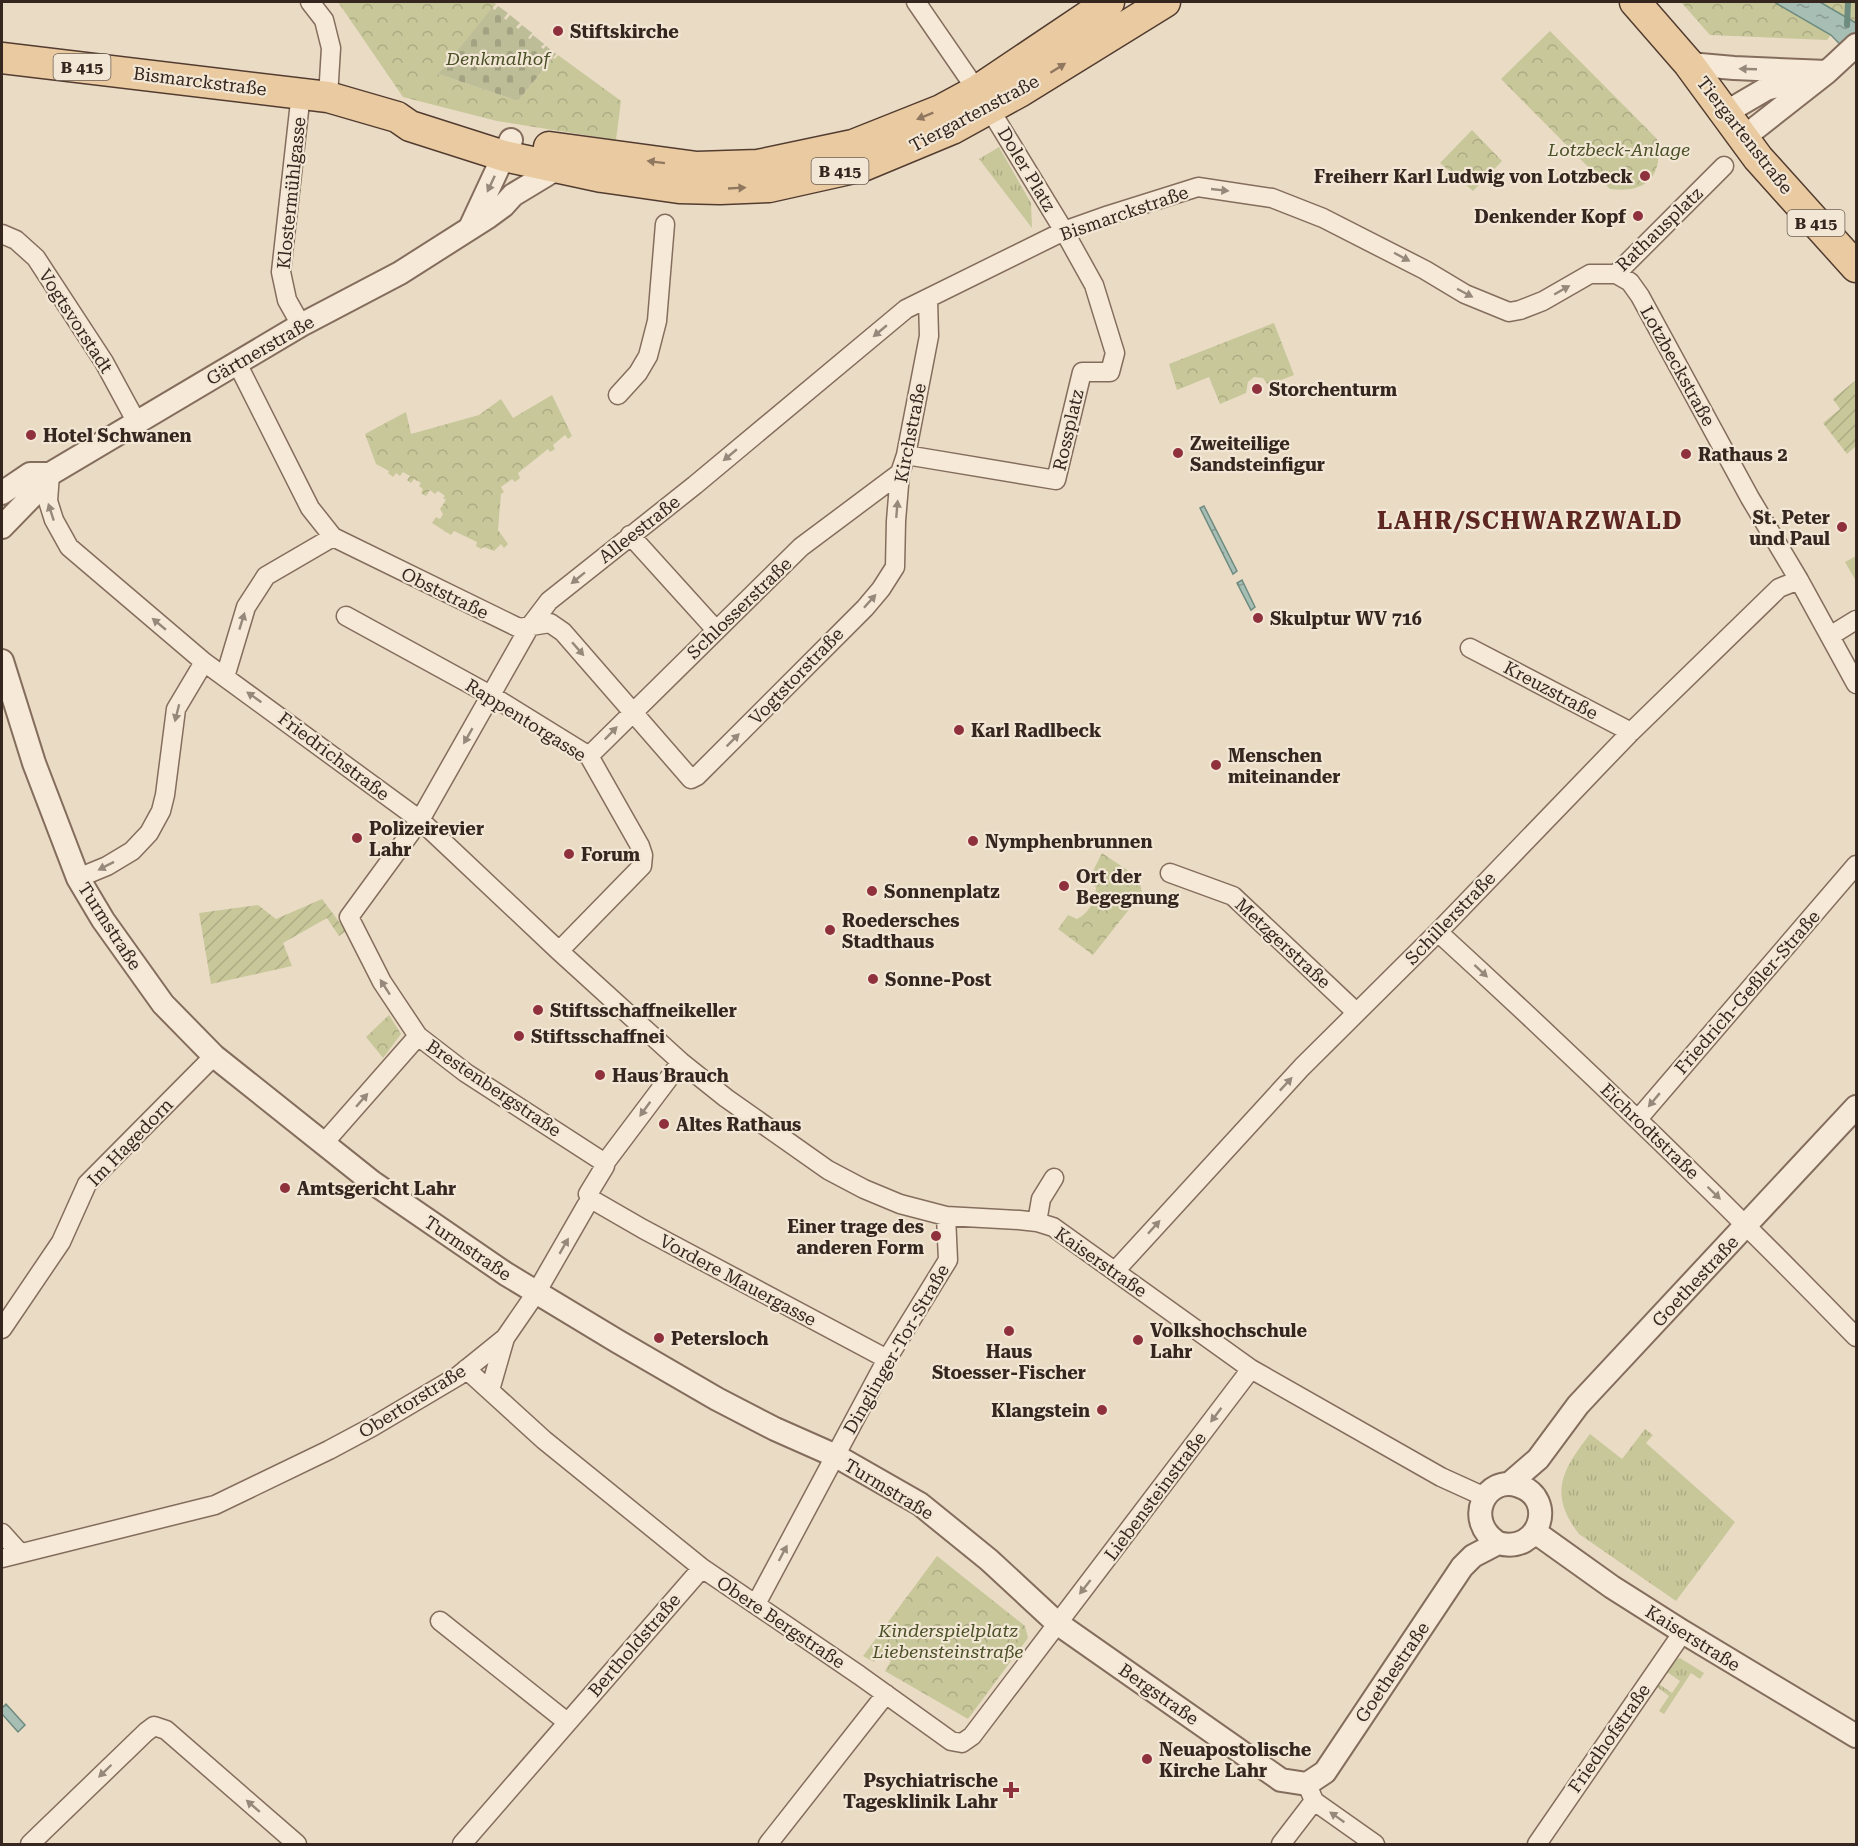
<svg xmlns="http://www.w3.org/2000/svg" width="1858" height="1846" font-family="'Roboto Serif',serif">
	<defs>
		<pattern id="grass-tufts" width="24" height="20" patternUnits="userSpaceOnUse" patternTransform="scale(1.5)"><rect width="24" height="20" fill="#c7c79a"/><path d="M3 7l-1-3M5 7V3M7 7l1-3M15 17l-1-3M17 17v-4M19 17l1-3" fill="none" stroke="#acab84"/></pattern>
		<pattern id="forest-crowns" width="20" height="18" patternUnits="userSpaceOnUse" patternTransform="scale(1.5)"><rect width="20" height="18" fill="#c7c79a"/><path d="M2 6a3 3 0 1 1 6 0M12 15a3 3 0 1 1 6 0" fill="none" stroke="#acab84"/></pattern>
		<pattern id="cemetery-stones" width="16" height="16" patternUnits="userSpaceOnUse" patternTransform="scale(1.5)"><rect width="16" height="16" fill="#bdbd98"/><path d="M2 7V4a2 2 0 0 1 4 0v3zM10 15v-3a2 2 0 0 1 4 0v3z" fill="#a3a283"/></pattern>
		<pattern id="garden-furrows" width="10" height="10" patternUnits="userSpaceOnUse" patternTransform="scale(1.5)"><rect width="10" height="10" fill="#c7c79a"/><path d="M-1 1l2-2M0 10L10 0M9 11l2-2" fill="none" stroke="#acab84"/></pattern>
		<pattern id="water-ripples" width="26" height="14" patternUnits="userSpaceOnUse" patternTransform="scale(1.5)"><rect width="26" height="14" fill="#a6beb4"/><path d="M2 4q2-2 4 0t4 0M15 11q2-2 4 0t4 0" fill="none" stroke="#889a92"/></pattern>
	</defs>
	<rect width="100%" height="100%" fill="#eadbc5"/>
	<path fill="url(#grass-tufts)" d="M 999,147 L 1031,203 L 1032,228 L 979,159 Z
		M 1856,556 L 1856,581 L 1845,562 Z
		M 1645,1429 L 1653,1435 L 1646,1443 L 1735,1522 L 1676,1601 L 1579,1534 C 1548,1494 1562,1470 1590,1434 L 1622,1459 Z
		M 1680,1658 L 1704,1673 L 1700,1679 L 1691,1673 L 1664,1714 L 1659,1711 L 1669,1696 L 1657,1687 L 1659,1684 L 1672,1693 L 1680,1681 L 1667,1672 L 1677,1659 Z"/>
	<path fill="url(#forest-crowns)" d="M 338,2 L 493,2 L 496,4 L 438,74 L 518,101 L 553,58 L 555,59 L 558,55 L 621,101 L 616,140 L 497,121 L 403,97 Z
		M 1681,2 L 1774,2 L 1831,35 L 1827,40 L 1710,35 Z
		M 1820,2 L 1856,2 L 1856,23 Z
		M 1550,31 L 1657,139 C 1664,175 1647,194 1610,189 L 1501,79 Z
		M 1472,130 L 1502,161 L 1473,191 L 1440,163 Z
		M 1274,323 L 1294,375 L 1268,385 L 1263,378 L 1254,377 L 1248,382 L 1246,393 L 1220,404 L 1209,377 L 1177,390 L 1169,364 Z
		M 552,395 L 572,436 L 568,439 L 565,435 L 553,445 L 555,449 L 550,452 L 548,449 L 518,473 L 520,478 L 515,482 L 512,479 L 501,487 L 504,492 L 501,494 L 498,530 L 508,544 L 504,548 L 501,544 L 494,551 L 484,547 L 481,549 L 476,546 L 477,542 L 454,531 L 451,535 L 432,523 L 436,517 L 440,519 L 443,514 L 440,509 L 446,500 L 443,498 L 445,496 L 438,491 L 435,494 L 430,490 L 426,496 L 421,493 L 423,489 L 419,486 L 421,483 L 414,479 L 411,483 L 407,480 L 410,476 L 403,472 L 400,476 L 396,473 L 393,477 L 388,473 L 389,471 L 376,464 L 365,434 L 406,412 L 411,434 L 479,415 L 501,399 L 513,418 Z
		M 1102,853 L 1139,878 L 1142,893 L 1093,955 L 1058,929 L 1068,915 L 1077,919 C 1089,913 1095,901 1096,888 L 1090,877 Z
		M 389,1015 L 401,1034 L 383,1058 L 366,1037 Z
		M 937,1556 L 1025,1626 L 1028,1638 L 968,1719 L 885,1671 L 891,1661 L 879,1654 L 874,1662 L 863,1656 Z"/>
	<path fill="url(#cemetery-stones)" d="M 498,6 L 508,13 L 504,18 L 506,20 L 510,15 L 520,23 L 516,27 L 518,29 L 522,25 L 532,33 L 528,38 L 530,39 L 533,35 L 544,44 L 541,47 L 543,49 L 546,46 L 556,54 L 518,101 L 438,74 L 492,8 L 495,10 Z"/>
	<path fill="url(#garden-furrows)" d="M 1856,380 L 1856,446 L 1847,454 L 1823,423 L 1840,409 L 1833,399 Z
		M 322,899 L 346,931 L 339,936 L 327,918 L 283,943 L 292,966 L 211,984 L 199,913 L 258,905 L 276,919 Z"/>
	<path fill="url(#water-ripples)" stroke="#6e8b80" stroke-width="1.5" d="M 1774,2 L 1820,2 L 1856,23 L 1856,61 L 1831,35 Z
		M 1204,506 L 1237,571 L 1233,574 L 1200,508 Z
		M 1242,580 L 1255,607 L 1251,610 L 1237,583 Z
		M 6,1704 L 25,1725 L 18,1732 L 2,1714 L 2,1708 Z"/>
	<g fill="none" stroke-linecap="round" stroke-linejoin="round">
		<path stroke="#6e8b80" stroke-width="6" d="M 1847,25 L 1848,2"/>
		<defs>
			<path id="minor" d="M 310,2 L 324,20 L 331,48 L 328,97
				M 301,93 L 281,272 L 287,300 L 301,325
				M 2,234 L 16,240 L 36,258 L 104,362 L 136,421
				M 1616,274 L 1630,282 L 1640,296 L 1750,498 L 1799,580 L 1856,684
				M 237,363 L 310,508 L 333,537 L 519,628 L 550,623 L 563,632 L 691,779 L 697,776 L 865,608 L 881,589 L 895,567 L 896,521 L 900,473 L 906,455 L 929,336 L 928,299
				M 618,395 L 638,373 L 648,356 L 657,321 L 665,224
				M 906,455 L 1056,480 L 1082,372 L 1110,372 L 1115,353 L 1094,285 L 1064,231 L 989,108 L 916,2
				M 50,474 L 48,501 L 54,520 L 69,547 L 204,662 L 420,820 L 559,951 L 681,1062 L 726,1098 L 828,1170 L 864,1189 L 900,1204 L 946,1216 L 1019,1220 L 1037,1222 L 1053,1227 L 1251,1369 L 1441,1477 L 1485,1497
				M 630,535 L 716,630
				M 346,616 L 492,696 L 589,756 L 640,846 L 643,855 L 642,866 L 559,951
				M 1830,636 L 1856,620
				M 1470,648 L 1631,732
				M 225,677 L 246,607 L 266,576 L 333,537
				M 589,756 L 801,547 L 900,473
				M 1170,873 L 1233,896 L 1356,1012
				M 78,878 L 107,866 L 132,851 L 149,833 L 161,811 L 165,795 L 176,709 L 204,662
				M 1438,932 C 1581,1063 1721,1198 1856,1337
				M 1638,1119 L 1856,865
				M 323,1144 L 418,1036
				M 605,1163 L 466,1073 L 418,1036 L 382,982 L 349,917 L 420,820 L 530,626 L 549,601 L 695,485 L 906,309 L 1064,231 L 1109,215 L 1198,187 L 1272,198 L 1323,218 L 1425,270 L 1465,294 L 1509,312 L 1520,310 L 1543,301 L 1590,274 L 1616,274 L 1724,166
				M 591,1199 L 643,1229 L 887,1359
				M 1037,1222 L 1041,1199 L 1054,1178
				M 1115,1271 L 1302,1067 L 1438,932 L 1631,732 L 1779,588 L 1799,580
				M 2,1329 L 61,1242 L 87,1184 L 214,1056
				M 466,1369 L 544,1440 L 702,1568 L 859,1675 L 951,1741 L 962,1743 L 972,1736 L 1251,1369
				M 490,1390 L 505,1338
				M 2,1533 L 20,1553
				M 2,1558 L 215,1505 L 329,1450 L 372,1427 L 458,1376 L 505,1338 L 536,1293 L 586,1206 L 591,1199 L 588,1194 L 605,1166 L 605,1163 L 681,1062
				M 756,1604 L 887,1359 L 948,1260 L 946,1216
				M 440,1621 L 567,1722
				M 1307,1784 L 1314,1801 L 1375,1844
				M 30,1844 L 146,1732 L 154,1726 L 166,1730 L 297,1844
				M 462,1844 L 702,1568
				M 768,1844 L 886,1694
				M 1281,1844 L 1314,1801
				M 1537,1844 L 1683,1632"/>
			<path id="tertiary" d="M 1689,64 L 1734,68 L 1827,72
				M 1725,113 L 1766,89 L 1806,78
				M 1743,138 L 1827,72 L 1856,45
				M 470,228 L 511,140
				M 2,493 L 30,474 L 50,474
				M 2,527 L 39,489 L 50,474 L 301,325 L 400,273 L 488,217 L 503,206 L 513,195 L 556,169
				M 2,661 L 34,763 L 78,878 L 103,920 L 163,1004 L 214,1056 L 372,1182 L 506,1274 L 617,1341 L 717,1399 L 775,1429 L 836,1456 L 920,1504 L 989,1560 L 1057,1623 L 1281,1780 L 1307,1784 L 1325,1772 L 1462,1567 L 1473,1556 L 1498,1543 C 1540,1555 1557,1498 1519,1486 C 1485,1474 1463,1521 1498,1543
				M 1509,1484 L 1538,1459 L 1578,1405 L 1856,1107
				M 1535,1532 L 1612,1587 L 1683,1632 L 1856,1736"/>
			<path id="primary" d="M 1635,2 L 1689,64 L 1758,158 L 1856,267
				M 2,58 L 328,97 L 397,117 L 410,126 L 504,156 L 602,177 L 679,188 L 720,189 L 769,187 L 863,166 L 952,129 L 1021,91 L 1165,2
				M 549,147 L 697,167 L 758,165 L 853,145 L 941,110 L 978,90 L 1109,2"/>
		</defs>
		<use href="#minor" stroke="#846d5c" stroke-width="21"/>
		<use href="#tertiary" stroke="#846d5c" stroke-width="26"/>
		<use href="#primary" stroke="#523c30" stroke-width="33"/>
		<use href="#minor" stroke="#f6e9d7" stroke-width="18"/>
		<use href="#tertiary" stroke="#f6e9d7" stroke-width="22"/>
		<use href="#primary" stroke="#eacaa0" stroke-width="30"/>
	</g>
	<defs><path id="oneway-solid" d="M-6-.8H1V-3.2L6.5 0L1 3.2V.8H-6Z" transform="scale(1.5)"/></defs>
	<g fill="#907860">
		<use href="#oneway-solid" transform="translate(1058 68) rotate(-32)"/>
		<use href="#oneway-solid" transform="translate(925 116) rotate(158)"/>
		<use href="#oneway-solid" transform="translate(656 162) rotate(-173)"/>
		<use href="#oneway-solid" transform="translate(737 188) rotate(-3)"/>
	</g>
	<g fill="#96887b">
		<use href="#oneway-solid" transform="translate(1748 69) rotate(-178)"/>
		<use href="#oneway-solid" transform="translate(491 184) rotate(115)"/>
		<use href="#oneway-solid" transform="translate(1220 190) rotate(6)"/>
		<use href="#oneway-solid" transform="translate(1402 257) rotate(28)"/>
		<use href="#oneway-solid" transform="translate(1562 290) rotate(-30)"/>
		<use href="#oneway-solid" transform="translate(1465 293) rotate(28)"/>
		<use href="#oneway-solid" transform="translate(880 331) rotate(140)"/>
		<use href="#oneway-solid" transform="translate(730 455) rotate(140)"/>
		<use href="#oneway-solid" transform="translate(897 509) rotate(-85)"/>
		<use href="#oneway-solid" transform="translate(51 512) rotate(-108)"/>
		<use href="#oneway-solid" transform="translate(578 578) rotate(141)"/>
		<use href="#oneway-solid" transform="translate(870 601) rotate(-48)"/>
		<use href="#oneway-solid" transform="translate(242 621) rotate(-73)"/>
		<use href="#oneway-solid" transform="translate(159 624) rotate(-140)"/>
		<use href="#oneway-solid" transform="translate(578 649) rotate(49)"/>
		<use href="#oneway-solid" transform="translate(254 697) rotate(-145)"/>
		<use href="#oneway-solid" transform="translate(177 713) rotate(104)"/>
		<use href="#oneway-solid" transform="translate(611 733) rotate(-46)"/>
		<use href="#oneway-solid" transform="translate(468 736) rotate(120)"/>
		<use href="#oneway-solid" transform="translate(733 740) rotate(-45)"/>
		<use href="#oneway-solid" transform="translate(106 866) rotate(153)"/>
		<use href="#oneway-solid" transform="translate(1481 971) rotate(43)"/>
		<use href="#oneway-solid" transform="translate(385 987) rotate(-123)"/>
		<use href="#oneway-solid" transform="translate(1286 1084) rotate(-47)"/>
		<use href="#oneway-solid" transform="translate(362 1100) rotate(-49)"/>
		<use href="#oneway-solid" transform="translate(1654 1100) rotate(130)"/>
		<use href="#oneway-solid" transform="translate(645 1109) rotate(126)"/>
		<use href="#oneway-solid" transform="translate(1714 1193) rotate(44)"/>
		<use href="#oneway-solid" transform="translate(1154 1227) rotate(-48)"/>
		<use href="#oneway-solid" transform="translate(564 1246) rotate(-60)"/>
		<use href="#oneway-solid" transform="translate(1216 1415) rotate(127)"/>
		<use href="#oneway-solid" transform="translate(783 1553) rotate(-62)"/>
		<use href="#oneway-solid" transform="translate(1085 1587) rotate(128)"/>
		<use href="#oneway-solid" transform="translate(105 1771) rotate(136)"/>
		<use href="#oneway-solid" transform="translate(253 1806) rotate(-139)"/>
		<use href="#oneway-solid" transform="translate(1337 1817) rotate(-145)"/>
	</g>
	<g fill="#8e313d" stroke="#f2e6d4" stroke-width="2">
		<circle cx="558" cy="31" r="6"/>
		<circle cx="1645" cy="176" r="6"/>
		<circle cx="1638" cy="216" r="6"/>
		<circle cx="1257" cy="389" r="6"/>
		<circle cx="31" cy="435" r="6"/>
		<circle cx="1178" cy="453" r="6"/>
		<circle cx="1686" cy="454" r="6"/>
		<circle cx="1842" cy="527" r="6"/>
		<circle cx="1258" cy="618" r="6"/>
		<circle cx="959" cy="730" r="6"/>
		<circle cx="1216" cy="765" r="6"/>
		<circle cx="357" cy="838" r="6"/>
		<circle cx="973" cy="841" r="6"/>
		<circle cx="569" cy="854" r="6"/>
		<circle cx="1064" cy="886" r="6"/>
		<circle cx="872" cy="891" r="6"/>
		<circle cx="830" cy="930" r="6"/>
		<circle cx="873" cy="979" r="6"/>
		<circle cx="538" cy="1010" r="6"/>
		<circle cx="519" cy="1036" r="6"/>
		<circle cx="600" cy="1075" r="6"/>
		<circle cx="664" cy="1124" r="6"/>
		<circle cx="285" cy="1188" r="6"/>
		<circle cx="936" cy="1236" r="6"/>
		<circle cx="1009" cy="1331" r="6"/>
		<circle cx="659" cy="1338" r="6"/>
		<circle cx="1138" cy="1340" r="6"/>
		<circle cx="1102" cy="1410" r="6"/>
		<circle cx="1147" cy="1759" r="6"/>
		<path d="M1008 1781h6v6h6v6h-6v6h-6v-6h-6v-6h6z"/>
	</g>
	<g text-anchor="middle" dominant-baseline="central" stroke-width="4.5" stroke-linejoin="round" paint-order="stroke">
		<g fill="#f2e6d4" stroke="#6e6055" stroke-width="1.5">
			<rect x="53.5" y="54" width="57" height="26" rx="4.5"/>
			<rect x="811.5" y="158" width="57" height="26" rx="4.5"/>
			<rect x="1787.5" y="210" width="57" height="26" rx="4.5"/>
		</g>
		<g font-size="16" font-weight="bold" fill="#35271f">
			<text x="82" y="67">B 415</text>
			<text x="840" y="171">B 415</text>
			<text x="1816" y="223">B 415</text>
		</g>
		<g font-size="18" font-weight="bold" fill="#35271f" stroke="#f2e6d4" text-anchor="start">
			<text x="570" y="31">Stiftskirche</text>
			<text x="1633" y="176" text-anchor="end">Freiherr Karl Ludwig von Lotzbeck</text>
			<text x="1626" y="216" text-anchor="end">Denkender Kopf</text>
			<text x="1269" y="389">Storchenturm</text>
			<text x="43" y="435">Hotel Schwanen</text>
			<text x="1190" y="443">Zweiteilige<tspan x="1190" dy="21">Sandsteinfigur</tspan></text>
			<text x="1698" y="454">Rathaus 2</text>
			<text x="1830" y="517" text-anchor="end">St. Peter<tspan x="1830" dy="21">und Paul</tspan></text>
			<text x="1270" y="618">Skulptur WV 716</text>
			<text x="971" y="730">Karl Radlbeck</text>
			<text x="1228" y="755">Menschen<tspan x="1228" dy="21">miteinander</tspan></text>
			<text x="369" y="828">Polizeirevier<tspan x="369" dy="21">Lahr</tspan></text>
			<text x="985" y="841">Nymphenbrunnen</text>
			<text x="581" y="854">Forum</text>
			<text x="1076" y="876">Ort der<tspan x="1076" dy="21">Begegnung</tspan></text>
			<text x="884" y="891">Sonnenplatz</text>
			<text x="842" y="920">Roedersches<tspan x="842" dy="21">Stadthaus</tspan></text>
			<text x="885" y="979">Sonne-Post</text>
			<text x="550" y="1010">Stiftsschaffneikeller</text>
			<text x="531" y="1036">Stiftsschaffnei</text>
			<text x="612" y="1075">Haus Brauch</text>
			<text x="676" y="1124">Altes Rathaus</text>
			<text x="297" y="1188">Amtsgericht Lahr</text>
			<text x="924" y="1226" text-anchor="end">Einer trage des<tspan x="924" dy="21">anderen Form</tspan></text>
			<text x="1150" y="1330">Volkshochschule<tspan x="1150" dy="21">Lahr</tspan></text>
			<text x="671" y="1338">Petersloch</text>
			<text x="1009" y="1351" text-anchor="middle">Haus<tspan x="1009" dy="21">Stoesser-Fischer</tspan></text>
			<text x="1090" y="1410" text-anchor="end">Klangstein</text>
			<text x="1159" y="1749">Neuapostolische<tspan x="1159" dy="21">Kirche Lahr</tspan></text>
			<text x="998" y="1780" text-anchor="end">Psychiatrische<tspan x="998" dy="21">Tagesklinik Lahr</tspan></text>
		</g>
		<g font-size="18" font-style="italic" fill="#4a5027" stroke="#f2e6d4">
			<text x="498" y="58">Denkmalhof</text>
			<text x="1619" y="149">Lotzbeck-Anlage</text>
			<text x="948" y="1630">Kinderspielplatz<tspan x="948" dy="21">Liebensteinstraße</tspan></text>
		</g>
		<g font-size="18" fill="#35271f" stroke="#f2e6d4">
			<text transform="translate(200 81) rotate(7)">Bismarckstraße</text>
			<text transform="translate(974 113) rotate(-28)">Tiergartenstraße</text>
			<text transform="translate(1745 135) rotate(52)">Tiergartenstraße</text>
			<text transform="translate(1027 169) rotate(59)">Doler Platz</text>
			<text transform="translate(291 193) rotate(-84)">Klostermühlgasse</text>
			<text transform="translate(1124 213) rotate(-19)">Bismarckstraße</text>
			<text transform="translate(1659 229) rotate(-44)">Rathausplatz</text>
			<text transform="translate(76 321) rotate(57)">Vogtsvorstadt</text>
			<text transform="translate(260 350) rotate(-30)">Gärtnerstraße</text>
			<text transform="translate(1678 366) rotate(61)">Lotzbeckstraße</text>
			<text transform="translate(1068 430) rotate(-77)">Rossplatz</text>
			<text transform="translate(910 433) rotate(-79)">Kirchstraße</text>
			<text transform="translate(639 529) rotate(-38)">Alleestraße</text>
			<text transform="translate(445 593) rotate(26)">Obststraße</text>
			<text transform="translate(739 608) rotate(-44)">Schlosserstraße</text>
			<text transform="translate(796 676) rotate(-46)">Vogtstorstraße</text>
			<text transform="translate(1551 690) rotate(28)">Kreuzstraße</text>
			<text transform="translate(526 720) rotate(32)">Rappentorgasse</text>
			<text transform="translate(334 756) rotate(37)">Friedrichstraße</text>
			<text transform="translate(1450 918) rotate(-46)">Schillerstraße</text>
			<text transform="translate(110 926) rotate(57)">Turmstraße</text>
			<text transform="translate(1283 943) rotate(43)">Metzgerstraße</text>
			<text transform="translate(1747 992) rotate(-49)">Friedrich-Geßler-Straße</text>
			<text transform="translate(494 1088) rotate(34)">Brestenbergstraße</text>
			<text transform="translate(1650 1131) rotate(44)">Eichrodtstraße</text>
			<text transform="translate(130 1142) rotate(-46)">Im Hagedorn</text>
			<text transform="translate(468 1248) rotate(34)">Turmstraße</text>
			<text transform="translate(1101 1262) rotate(35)">Kaiserstraße</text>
			<text transform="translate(738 1280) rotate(28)">Vordere Mauergasse</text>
			<text transform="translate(1695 1281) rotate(-47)">Goethestraße</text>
			<text transform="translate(896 1349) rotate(-60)">Dinglinger-Tor-Straße</text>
			<text transform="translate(412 1401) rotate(-32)">Obertorstraße</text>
			<text transform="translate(889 1489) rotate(31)">Turmstraße</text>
			<text transform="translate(1155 1496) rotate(-53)">Liebensteinstraße</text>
			<text transform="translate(781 1622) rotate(34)">Obere Bergstraße</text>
			<text transform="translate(1693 1638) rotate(32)">Kaiserstraße</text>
			<text transform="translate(634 1645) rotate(-49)">Bertholdstraße</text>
			<text transform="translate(1392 1672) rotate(-56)">Goethestraße</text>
			<text transform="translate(1159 1694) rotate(35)">Bergstraße</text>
			<text transform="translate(1609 1738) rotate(-55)">Friedhofstraße</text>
		</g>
		<g font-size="24" font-weight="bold" letter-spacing="1.5" fill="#5e2722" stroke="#f2e6d4">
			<text x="1530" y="521">LAHR/SCHWARZWALD</text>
		</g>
	</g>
	<rect width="1858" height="1846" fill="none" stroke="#35271f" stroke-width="6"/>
</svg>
